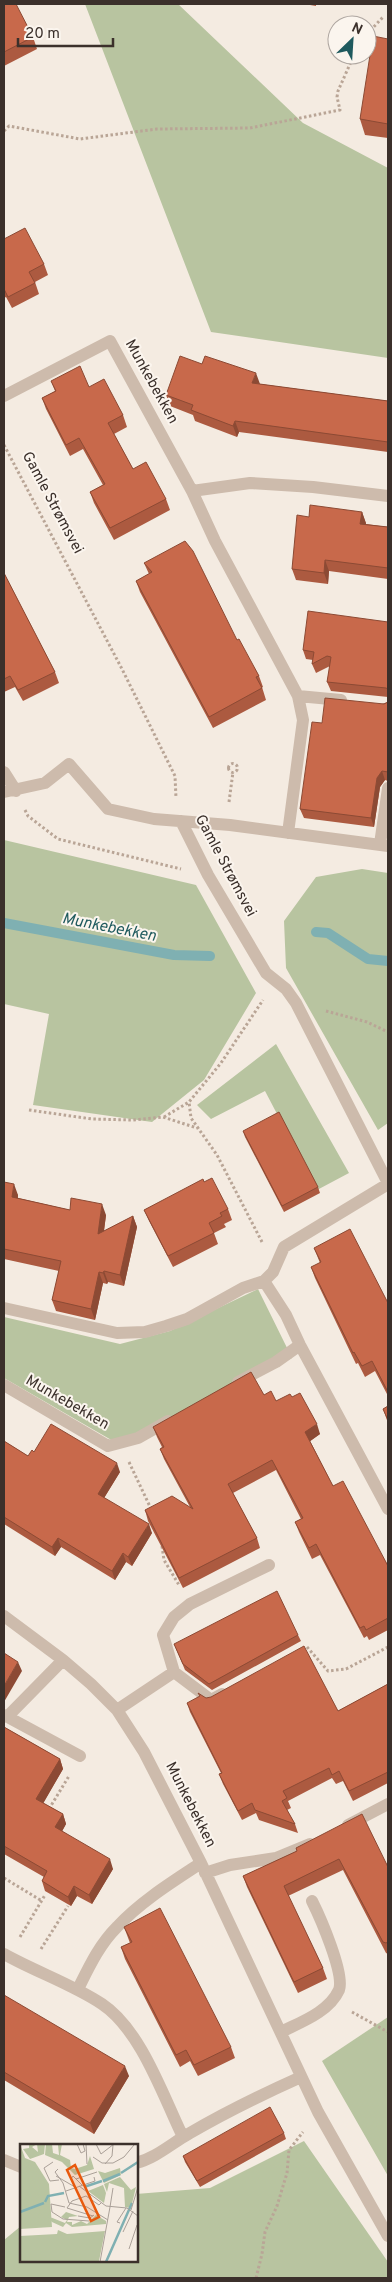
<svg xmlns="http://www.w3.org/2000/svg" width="392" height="2282" font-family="Overpass,sans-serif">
	<rect width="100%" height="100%" fill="#f4ebe1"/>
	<path fill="#b8c4a0" d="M 85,4 L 178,4 L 303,123 L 388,168 L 388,358 L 211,332 Z
		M 4,840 L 196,885 L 256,993 L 204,1080 L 152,1122 L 33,1105 L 49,1014 L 4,1004 Z
		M 362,869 L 388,873 L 388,1123 L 378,1130 L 286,968 L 284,921 L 316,877 Z
		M 276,1044 L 349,1173 L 317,1190 L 265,1091 L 211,1119 L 197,1105 Z
		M 258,1289 L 292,1358 L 120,1445 L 4,1378 L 4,1317 L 120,1344 L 170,1331 Z
		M 388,2017 L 388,2176 L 322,2061 Z
		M 304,2141 L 388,2262 L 388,2278 L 4,2278 L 4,2240 L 21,2226 L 21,2261 L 136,2261 L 136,2194 L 210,2188 Z"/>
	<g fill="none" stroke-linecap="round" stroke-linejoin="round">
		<path stroke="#7fb0b2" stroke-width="10" d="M 4,923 L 174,955 L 210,956
			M 316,932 L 328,933 L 368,959 L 388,961"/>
		<path stroke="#b9a596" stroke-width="3" stroke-dasharray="2.5 2.5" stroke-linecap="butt" d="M 367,34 L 384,16
			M 4,131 L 9,126 L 80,139 L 157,129 L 250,128 L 340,110 L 337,97 L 338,91 L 354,55
			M 4,445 L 122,669 L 175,776 L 176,798
			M228.5 768a4.5 4.5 0 1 1 9 0a4.5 4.5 0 1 1-9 0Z
			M 229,802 L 233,772
			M 25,810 L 28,816 L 58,839 L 181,869
			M 326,1011 L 367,1022 L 388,1032
			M 29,1110 L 92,1119 L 133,1120 L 163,1117 L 197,1128
			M 164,1117 L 189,1102
			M 262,1242 L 217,1155 L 191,1118 L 189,1102 L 221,1063 L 263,1000
			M 129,1462 L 152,1511
			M 162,1546 L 164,1560 L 179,1585
			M 307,1647 L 328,1671 L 346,1669 L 388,1647
			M 49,1809 L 69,1776
			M 4,1878 L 42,1901
			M 20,1937 L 45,1895
			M 41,1949 L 68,1906
			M 352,2012 L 388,2032
			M 256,2278 L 262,2254 L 265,2232 L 277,2206 L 287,2173 L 289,2150 L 303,2132"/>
		<path stroke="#cdbbac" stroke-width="12" d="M 4,396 L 110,341 L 192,491 L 215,541 L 298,696 L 303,720 L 288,833
			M 192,491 L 250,483 L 313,487 L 388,496
			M 298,696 L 341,700
			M 4,772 L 16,791
			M 4,792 L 45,783 L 69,764 L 108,809 L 154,819 L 230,825 L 388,846
			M 181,821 L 208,875 L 266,973 L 286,989 L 296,1003 L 388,1183
			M 380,844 L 388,788
			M 264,1281 L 286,1315 L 300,1345 L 388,1509
			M 4,1308 L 117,1333 L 145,1332 L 166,1326 L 187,1319 L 243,1288 L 264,1281 L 273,1272 L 284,1247 L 388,1184
			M 238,1382 L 276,1362 L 300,1345
			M 4,1385 L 108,1446 L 138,1438 L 168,1421
			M 4,1616 L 63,1660 L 91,1684 L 117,1710 L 144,1752 L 201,1863 L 318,2112 L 388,2236
			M 174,1672 L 163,1635 L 174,1617 L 190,1604 L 269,1565
			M 117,1710 L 174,1672 L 211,1700 L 222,1694
			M 4,1715 L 80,1756
			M 7,1717 L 63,1660
			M 348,1825 L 388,1804
			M 205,1873 L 230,1865 L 276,1858 L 310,1844
			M 4,1954 C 36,1972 72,1984 102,2004 C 141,2030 163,2096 183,2137
			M 78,1989 C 89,1967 99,1945 117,1927 C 140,1902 172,1882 201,1863
			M 281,2032 C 301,2022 329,2012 339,1990 C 345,1974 320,1917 312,1901
			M 4,2160 L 21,2167
			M 136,2163 C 156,2158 172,2143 190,2133 C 226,2112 263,2094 301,2077"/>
	</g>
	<path fill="#ac5a40" d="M 4,4 L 33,37 L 37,49 L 4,66 Z
		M 304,4 L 316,4 L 316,6 Z
		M 388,39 L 388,138 L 365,135 L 360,119 Z
		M 4,239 L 44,264 L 48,275 L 35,282 L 39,294 L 12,308 L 6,297 L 4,298 Z
		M 202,364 L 260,384 L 388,401 L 388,452 L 239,432 L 237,437 L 195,421 L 193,415 L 170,406 L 166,395 Z
		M 51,381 L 89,387 L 123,415 L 127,427 L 114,434 L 133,469 L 166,499 L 170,510 L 114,540 L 94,503 L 90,492 L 103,485 L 83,449 L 70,456 L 46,409 L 42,398 L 55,391 Z
		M 362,512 L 366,524 L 388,527 L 388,579 L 329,571 L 328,584 L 296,580 L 292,569 L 309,517 Z
		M 144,563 L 237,640 L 259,676 L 263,687 L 262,687 L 266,700 L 213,728 L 140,592 L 136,581 L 149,574 Z
		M 4,573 L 55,672 L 59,683 L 23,701 L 15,687 L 4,692 Z
		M 388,622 L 388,697 L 331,691 L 327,682 L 330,666 L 316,673 L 312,664 L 313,660 L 306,659 L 303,650 Z
		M 388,702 L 388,781 L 385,780 L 380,787 L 374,827 L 304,818 L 300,809 L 322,723 Z
		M 243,1131 L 318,1187 L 320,1193 L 284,1212 L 245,1137 Z
		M 4,1182 L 18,1195 L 18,1198 L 70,1210 L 106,1215 L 104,1231 L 133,1216 L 137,1227 L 124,1286 L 108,1282 L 107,1284 L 103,1283 L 95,1320 L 56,1311 L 52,1300 L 59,1271 L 4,1259 Z
		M 204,1182 L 228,1209 L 232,1220 L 224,1224 L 226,1227 L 214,1233 L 218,1244 L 173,1267 L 149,1221 L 144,1210 Z
		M 314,1248 L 388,1303 L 388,1396 L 375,1371 L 365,1377 L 358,1363 L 356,1364 L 315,1278 L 311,1267 L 320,1263 Z
		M 264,1395 L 276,1401 L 292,1397 L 320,1434 L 310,1441 L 333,1486 L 388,1566 L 388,1630 L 369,1640 L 367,1636 L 364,1638 L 320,1555 L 312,1559 L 299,1532 L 295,1522 L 301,1519 L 276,1470 L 233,1493 L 257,1538 L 260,1548 L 183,1588 L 148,1521 L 145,1510 L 190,1507 L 164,1459 L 160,1449 L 162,1447 L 157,1437 L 153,1427 Z
		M 388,1406 L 388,1423 L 383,1409 Z
		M 4,1441 L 28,1456 L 34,1452 L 120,1472 L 104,1498 L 152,1533 L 132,1566 L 126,1562 L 115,1580 L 61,1547 L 55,1556 L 4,1524 Z
		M 298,1635 L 301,1641 L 212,1690 L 185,1670 L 174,1644 Z
		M 388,1684 L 388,1783 L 353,1801 L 343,1781 L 336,1784 L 332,1778 L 288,1801 L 291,1808 L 287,1810 L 295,1824 L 298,1833 L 259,1820 L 256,1813 L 242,1820 L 223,1784 L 219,1774 L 221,1773 L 190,1712 L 187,1703 L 206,1698 L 338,1711 Z
		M 4,1727 L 60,1759 L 63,1769 L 43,1803 L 63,1814 L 66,1824 L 62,1831 L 113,1869 L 92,1904 L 77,1896 L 71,1906 L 45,1891 L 42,1881 L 44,1877 L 4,1854 Z
		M 296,1848 L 388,1867 L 388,1954 L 386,1953 L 343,1870 L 288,1896 L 323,1968 L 327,1979 L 298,1993 L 247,1887 L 243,1876 L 297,1851 Z
		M 124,1927 L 231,2047 L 235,2058 L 198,2076 L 190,2061 L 180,2067 L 125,1959 L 121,1947 L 130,1943 Z
		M 4,1995 L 129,2076 L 94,2134 L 4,2080 Z
		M 284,2133 L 286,2139 L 200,2187 L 185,2162 L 183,2156 Z"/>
	<path fill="#8c4a34" d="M 256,373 L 260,384 L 252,383 Z
		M 235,421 L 239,432 L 237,437 L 233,426 Z
		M 362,512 L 366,523 L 364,535 L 360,524 Z
		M 325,560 L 329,571 L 328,584 L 324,573 Z
		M 382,771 L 385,780 L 380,787 L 374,827 L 371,818 L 377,778 Z
		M 14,1184 L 18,1195 L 16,1208 L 12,1197 Z
		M 102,1204 L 106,1215 L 102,1245 L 98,1234 Z
		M 133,1216 L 137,1227 L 124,1286 L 120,1275 Z
		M 104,1271 L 108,1282 L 107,1284 L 103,1273 Z
		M 99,1272 L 103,1283 L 95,1320 L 91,1309 Z
		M 317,1424 L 320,1434 L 309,1442 L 305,1432 Z
		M 117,1463 L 120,1472 L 101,1503 L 98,1494 Z
		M 149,1524 L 152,1533 L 132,1566 L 128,1557 Z
		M 58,1538 L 61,1547 L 55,1556 L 52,1547 Z
		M 123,1553 L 126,1562 L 115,1580 L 112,1571 Z
		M 18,1662 L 22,1671 L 4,1702 L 4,1686 Z
		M 60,1759 L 63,1769 L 40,1809 L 36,1799 Z
		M 63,1814 L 66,1824 L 59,1837 L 55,1827 Z
		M 110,1859 L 113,1869 L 92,1904 L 89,1895 Z
		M 74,1886 L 77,1896 L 71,1906 L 68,1897 Z
		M 125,2066 L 129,2076 L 94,2134 L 90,2123 Z"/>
	<path fill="#c8694b" stroke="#8c4a34" d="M 4,4 L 16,4 L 33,37 L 4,52 Z
		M 373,36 L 388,39 L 388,124 L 360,119 Z
		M 25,228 L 44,264 L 29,272 L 35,283 L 8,297 L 4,289 L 4,239 Z
		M 180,356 L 202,364 L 205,356 L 256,373 L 252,383 L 388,401 L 388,442 L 235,421 L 233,426 L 191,410 L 193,405 L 166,395 Z
		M 80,366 L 89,387 L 104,379 L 123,415 L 108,423 L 133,469 L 146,462 L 166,499 L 110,528 L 90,492 L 105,484 L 79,438 L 66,445 L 42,398 L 56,391 L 51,381 Z
		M 310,505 L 362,512 L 360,524 L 388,527 L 388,568 L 325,560 L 324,573 L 292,569 L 297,515 L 309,517 Z
		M 185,541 L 193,551 L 237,640 L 239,639 L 259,676 L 256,677 L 262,688 L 209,717 L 136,581 L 152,572 L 144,563 Z
		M 4,573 L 55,672 L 18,690 L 10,676 L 4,679 Z
		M 308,611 L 388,622 L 388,689 L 386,688 L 327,682 L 331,657 L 327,656 L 312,664 L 314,652 L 303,650 Z
		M 325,698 L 384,704 L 388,702 L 388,772 L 382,771 L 377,778 L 371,818 L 300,809 L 312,722 L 322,723 Z
		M 279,1112 L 318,1187 L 282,1206 L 243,1131 Z
		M 212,1178 L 228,1209 L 220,1213 L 222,1216 L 209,1223 L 214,1233 L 168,1256 L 144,1210 L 203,1179 L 204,1182 Z
		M 4,1182 L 14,1184 L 12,1197 L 70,1210 L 71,1198 L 102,1204 L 98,1234 L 133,1216 L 120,1275 L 104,1271 L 103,1273 L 99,1272 L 91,1309 L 52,1300 L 61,1261 L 4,1249 Z
		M 350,1229 L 388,1303 L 388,1392 L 372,1361 L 362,1366 L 354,1352 L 353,1353 L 311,1267 L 321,1262 L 314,1248 Z
		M 251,1372 L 264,1395 L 271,1391 L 276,1401 L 290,1394 L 292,1397 L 300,1393 L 317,1424 L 305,1432 L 333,1486 L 343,1481 L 388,1566 L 388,1618 L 366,1630 L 364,1626 L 360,1628 L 316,1544 L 309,1548 L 295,1522 L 303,1518 L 272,1460 L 228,1484 L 257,1538 L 179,1578 L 145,1510 L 172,1496 L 193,1509 L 160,1449 L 164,1447 L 153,1427 Z
		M 388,1406 L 388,1420 L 383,1409 Z
		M 51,1424 L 117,1463 L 98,1494 L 149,1524 L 128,1557 L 123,1553 L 112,1571 L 58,1538 L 52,1547 L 4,1517 L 4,1441 L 28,1456 L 32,1450 L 34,1452 Z
		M 277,1591 L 298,1635 L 209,1684 L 183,1664 L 174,1644 Z
		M 304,1646 L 338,1711 L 388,1684 L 388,1772 L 349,1791 L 339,1771 L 332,1775 L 329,1768 L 283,1791 L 287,1798 L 282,1801 L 295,1824 L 255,1810 L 252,1803 L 238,1811 L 219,1774 L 222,1773 L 187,1703 L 200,1696 L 198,1693 L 206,1698 L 211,1697 Z
		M 4,1653 L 18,1662 L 4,1686 Z
		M 4,1727 L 60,1759 L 36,1799 L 63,1814 L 55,1827 L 110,1859 L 89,1895 L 74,1886 L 68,1897 L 42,1881 L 47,1871 L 4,1846 Z
		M 362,1814 L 388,1867 L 388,1942 L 386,1943 L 383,1942 L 339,1859 L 284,1886 L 323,1968 L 294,1982 L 243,1876 L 297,1851 L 296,1848 Z
		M 160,1908 L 231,2047 L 194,2065 L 186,2050 L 176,2055 L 121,1947 L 132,1942 L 124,1927 Z
		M 4,1995 L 125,2066 L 90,2123 L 4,2072 Z
		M 270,2107 L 284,2133 L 197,2181 L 183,2156 Z"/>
	<g text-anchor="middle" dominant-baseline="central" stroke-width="4" stroke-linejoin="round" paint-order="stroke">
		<g font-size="15" fill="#3b302b" stroke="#fbf5ee">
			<text transform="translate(151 382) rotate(61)">Munkebekken</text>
			<text transform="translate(52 503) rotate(62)">Gamle Strømsvei</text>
			<text transform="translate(225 866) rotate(62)">Gamle Strømsvei</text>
			<text transform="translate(67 1403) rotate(30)">Munkebekken</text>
			<text transform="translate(190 1805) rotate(63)">Munkebekken</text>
		</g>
		<g font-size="16" font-style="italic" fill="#1f5a5e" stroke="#fbf5ee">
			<text transform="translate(109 928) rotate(11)">Munkebekken</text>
		</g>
	</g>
	<g transform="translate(20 2144)">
		<rect width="118" height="118" fill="#f4ebe1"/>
		<path d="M 0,0 L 5,14 L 15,18 L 29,40 L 32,83 L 0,85 ZM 9,0 L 17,0 L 12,3 L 18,8 L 17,0 L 25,0 L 24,10 L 10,15 L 3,5 L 9,4 ZM 26,0 L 32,0 L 33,9 L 39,11 L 38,1 L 42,0 L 40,11 L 50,16 L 51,24 L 55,25 L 67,21 L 70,12 L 74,25 L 55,31 L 42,18 L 25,11 ZM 100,24 L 101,31 L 84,39 L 78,27 L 85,29 ZM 100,33 L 111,46 L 116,43 L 111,64 L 105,63 L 104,44 L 89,39 L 87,48 L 84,40 ZM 83,41 L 86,49 L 84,59 L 68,47 ZM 46,68 L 58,72 L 49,73 L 47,78 L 52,78 L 52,81 L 61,77 L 67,80 L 76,71 L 86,77 L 86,80 L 52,83 L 46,79 L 43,83 L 32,78 L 30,73 L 45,79 L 47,76 L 41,73 ZM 38,86 L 47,90 L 85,87 L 79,117 L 0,118 L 0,92 L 37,90 Z" fill="#b8c4a0"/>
		<path fill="none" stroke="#7fb0b2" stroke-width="2.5" d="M 101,29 L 118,18M 83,37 L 100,30M 64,43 L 82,37M 25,58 L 28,52 L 44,49M 0,68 L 24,59M 86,118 L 112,59"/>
		<path fill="none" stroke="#aaa098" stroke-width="1" d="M 57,0 L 61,9 L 65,7 L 63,0M 66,0 L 67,20M 76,0 L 81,10 L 94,0M 73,13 L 82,19 L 93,19 L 104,13 L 114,1M 33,18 L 24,24 L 30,37 L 39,36M 85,20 L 92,12 L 93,1M 38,25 L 35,28 L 43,39 L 49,59 L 67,63 L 88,76M 36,32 L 55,43M 51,35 L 53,32 L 62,41M 56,35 L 77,28M 59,42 L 86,62 L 107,64 L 118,72M 46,47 L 75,37 L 74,33M 66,52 L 52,57 L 47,64 L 73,72M 66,52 L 79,61 L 81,59M 45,63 L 31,60 L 32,68 L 43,75 L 69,77M 90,63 L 93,44M 111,66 L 118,43M 58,72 L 70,74 L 74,71M 100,79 L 97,78 L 106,64M 103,88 L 113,67M 109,105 L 117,81M 80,118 L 90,63"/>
		<path fill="#e8590c" fill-opacity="0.15" stroke="#e8590c" stroke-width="2.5" d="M 55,21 L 79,73 L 71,77 L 47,26 Z"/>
		<rect width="118" height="118" fill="none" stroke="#3b302b" stroke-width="2.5"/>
	</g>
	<rect width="392" height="2282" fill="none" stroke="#3b302b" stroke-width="10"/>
	<g transform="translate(352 40) rotate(25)"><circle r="24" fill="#fbf5ee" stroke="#aea6a0"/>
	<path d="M0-4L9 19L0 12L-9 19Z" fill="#1f5a5e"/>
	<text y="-8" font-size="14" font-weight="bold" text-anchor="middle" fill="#3b302b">N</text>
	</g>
	<path d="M18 38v8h95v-8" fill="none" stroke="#3b302b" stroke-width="2.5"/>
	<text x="25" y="38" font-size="15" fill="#3b302b" stroke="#fbf5ee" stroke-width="4" paint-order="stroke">20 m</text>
</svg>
